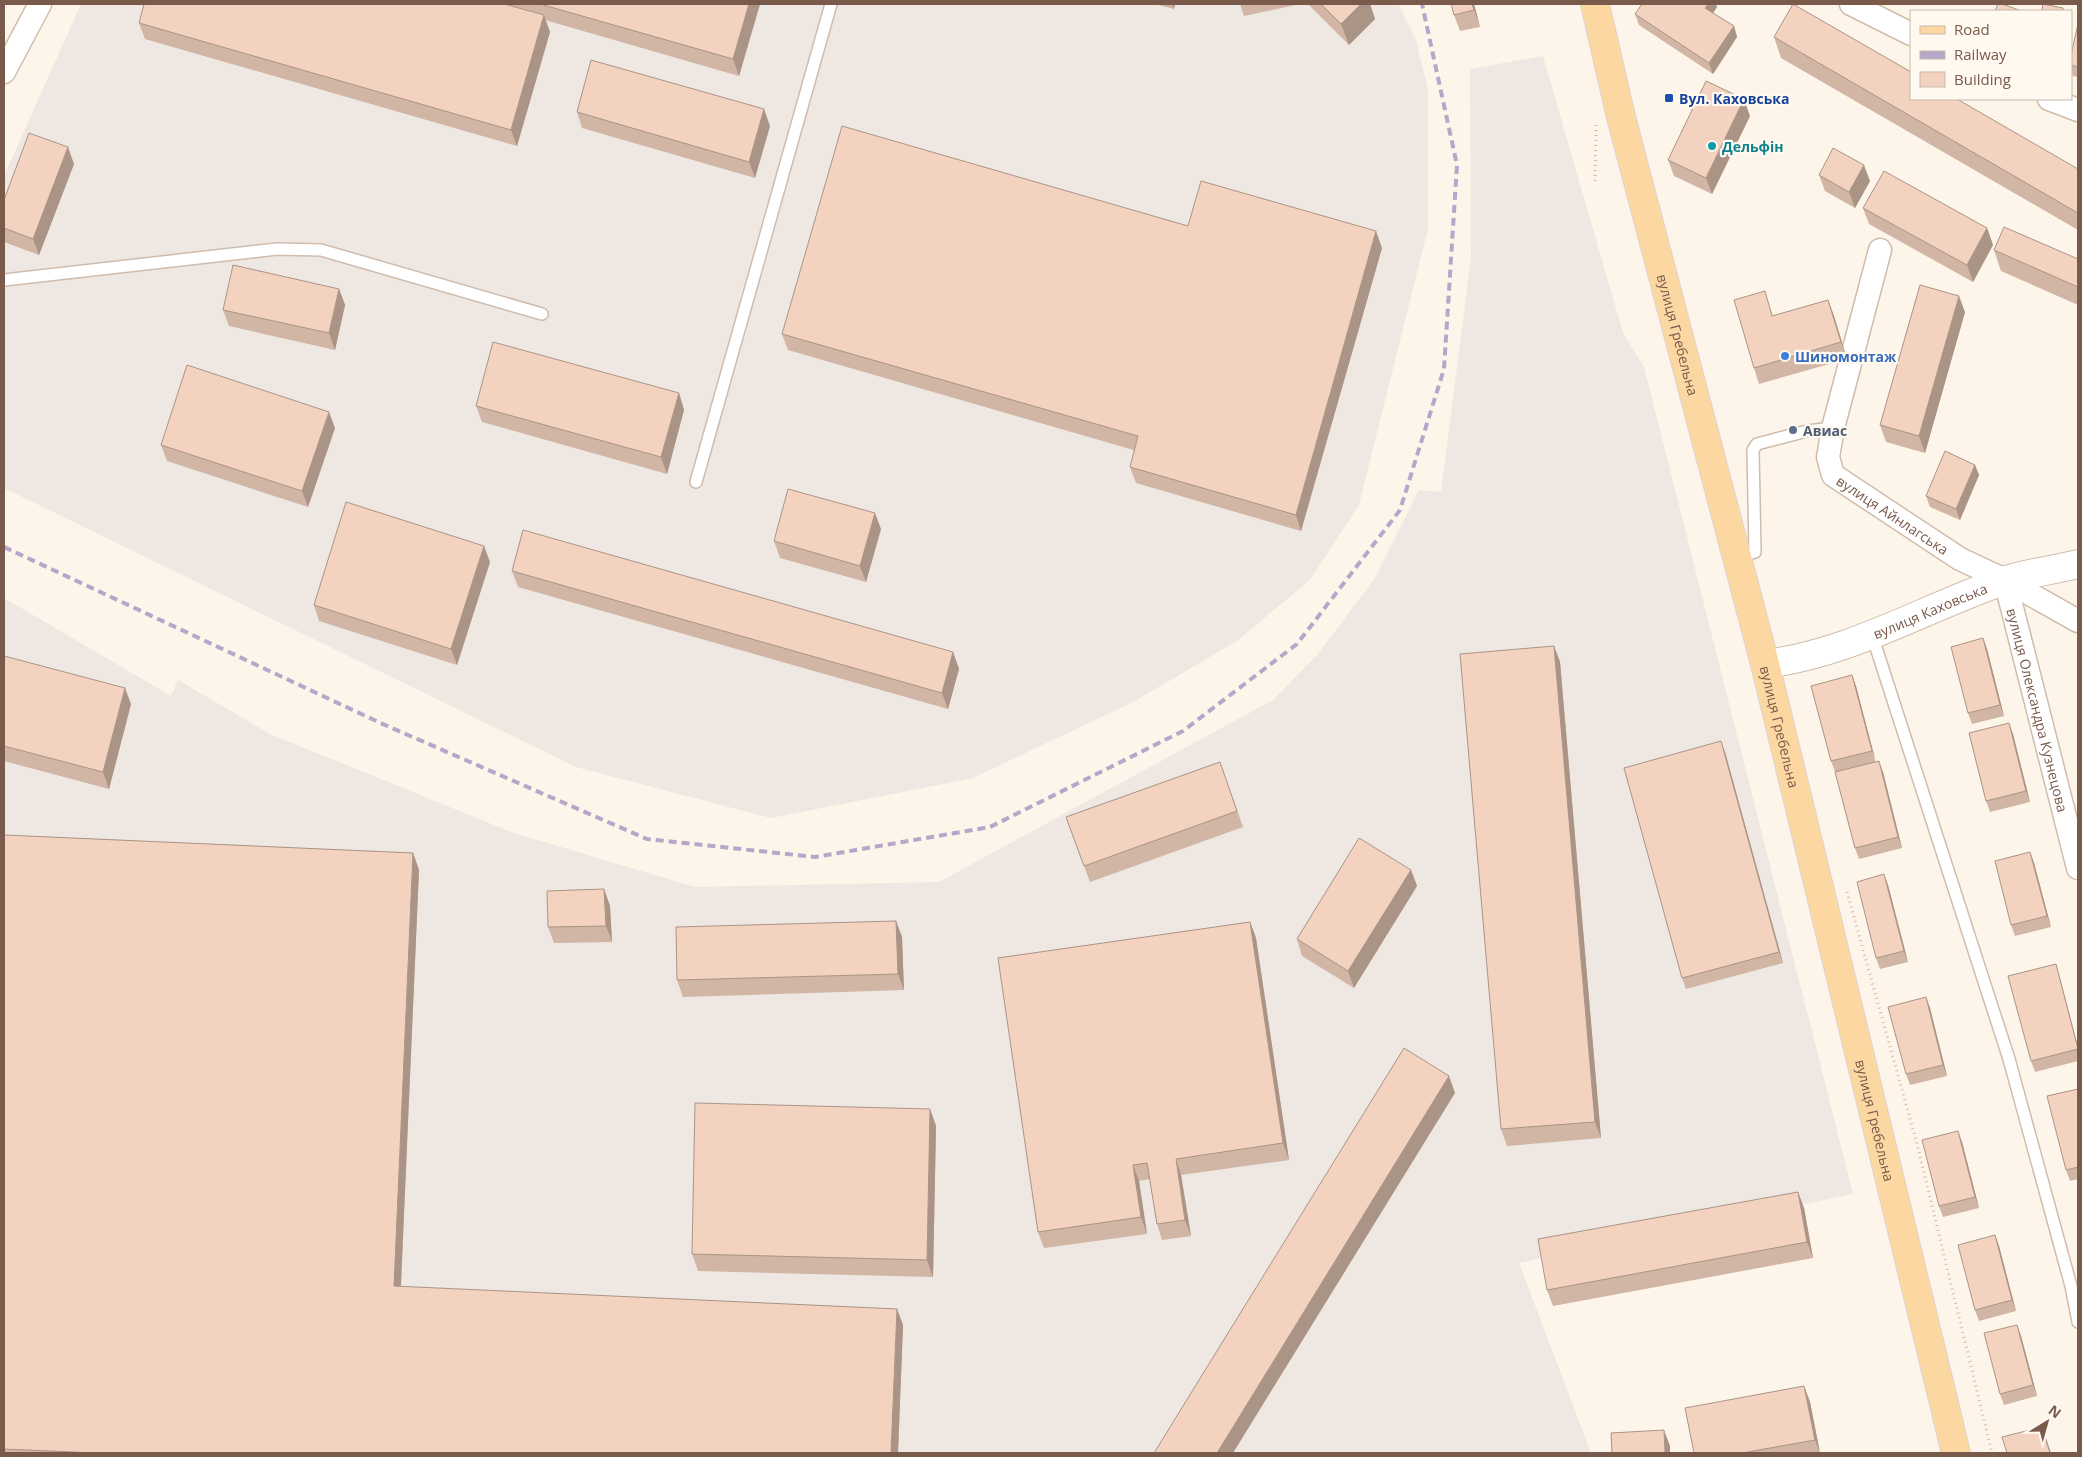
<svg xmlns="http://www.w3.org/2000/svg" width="2082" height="1457" font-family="'Open Sans',sans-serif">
	<rect width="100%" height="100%" fill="#fdf5e9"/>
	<path fill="#eee7e2" d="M 81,4 L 1398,4 L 1416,40 L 1428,89 L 1428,229 L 1359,505 L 1310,580 L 1237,641 L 1135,701 L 973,778 L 771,818 L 576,767 L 4,488 L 4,176 Z
		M 1543,56 L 1623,333 L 1644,367 L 1853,1194 L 1519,1263 L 1591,1453 L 4,1453 L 4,598 L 171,696 L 178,680 L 270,734 L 511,832 L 695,887 L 939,882 L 1273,700 L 1318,654 L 1375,578 L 1419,490 L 1441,492 L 1471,258 L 1470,69 Z"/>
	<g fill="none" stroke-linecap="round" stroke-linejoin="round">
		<defs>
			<path id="service" d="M 4,280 L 277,249 L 321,250 L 542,314
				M 696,482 L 831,4
				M 1738,557 L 1755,552 L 1753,450 L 1757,444 L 1807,431 L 1833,428
				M 1872,635 L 2009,1059 L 2071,1286 L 2078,1322"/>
			<g id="minor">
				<path d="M 1851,4 L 1911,34"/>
				<path d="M 4,72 L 40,4"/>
				<path d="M 2049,99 L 2078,110"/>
				<path id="s1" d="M 1880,250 L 1833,428 L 1828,457 L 1833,475 L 1960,559 L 2005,580 L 2078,621"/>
				<path id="s2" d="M 2005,580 L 2078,868"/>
			</g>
			<g id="tertiary">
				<path id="s3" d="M 1765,664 C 1849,654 1925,608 2003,581 C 2027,573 2054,570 2078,564"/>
			</g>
			<g id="primary">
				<path id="s4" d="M 1595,4 L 1621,117 L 1765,664 L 1956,1453"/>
			</g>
		</defs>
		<use href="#service" stroke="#d0bcad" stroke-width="14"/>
		<use href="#minor" stroke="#d0bcad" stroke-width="25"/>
		<use href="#tertiary" stroke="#d0bcad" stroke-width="30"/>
		<use href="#primary" stroke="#dcd4d0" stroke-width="30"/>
		<path stroke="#d9b6a2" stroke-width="3" stroke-dasharray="1 4" stroke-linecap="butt" d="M 1595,181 L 1596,123
			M 1847,892 L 1916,1140 L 1992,1453"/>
		<use href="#service" stroke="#fff" stroke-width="11"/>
		<use href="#minor" stroke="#fff" stroke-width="22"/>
		<use href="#tertiary" stroke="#fff" stroke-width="28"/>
		<use href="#primary" stroke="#fcd7a1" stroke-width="28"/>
		<path stroke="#b7a6c9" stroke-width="4" stroke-dasharray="8 5" stroke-linecap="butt" d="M 4,547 L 385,725 L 647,839 L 815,857 L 990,827 L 1183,731 L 1297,644 L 1400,510 L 1444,369 L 1457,165 L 1422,4"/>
	</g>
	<path fill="#d1b5a5" d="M 144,4 L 760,4 L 739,76 L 545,20 L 550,32 L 517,146 L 145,39 L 139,23 Z
		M 1155,4 L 1175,4 L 1174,9 Z
		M 1240,4 L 1300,4 L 1244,16 Z
		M 1306,4 L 1370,4 L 1375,19 L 1349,45 L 1308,4 Z
		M 1451,4 L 1474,4 L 1480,27 L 1460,31 L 1454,15 Z
		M 1717,7 L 1713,13 L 1734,26 L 1737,37 L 1713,74 L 1639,25 L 1635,14 Z
		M 2078,24 L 2078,77 L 2073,76 L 2071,71 L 2071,55 Z
		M 1774,37 L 2078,169 L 2078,230 L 1781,58 Z
		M 577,112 L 770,126 L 755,178 L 582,128 Z
		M 1750,116 L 1712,194 L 1674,176 L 1668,160 Z
		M 74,164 L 39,255 L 4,242 L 4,200 Z
		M 1819,175 L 1870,181 L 1855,208 L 1825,191 Z
		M 1863,208 L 1987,228 L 1993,245 L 1973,282 L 1869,224 Z
		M 1188,226 L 1382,248 L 1301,531 L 1136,483 L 1130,467 L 1134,450 L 788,350 L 782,334 Z
		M 1994,250 L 2078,259 L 2078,305 L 2001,271 Z
		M 339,289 L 345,305 L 335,350 L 229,326 L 223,310 Z
		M 1828,300 L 1834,316 L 1847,359 L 1759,384 L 1754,368 L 1770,308 L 1773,316 Z
		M 1965,312 L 1925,453 L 1886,442 L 1880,425 Z
		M 679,393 L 684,410 L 667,474 L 482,422 L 476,406 Z
		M 335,428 L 308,507 L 167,461 L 161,445 Z
		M 1975,465 L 1979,475 L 1960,520 L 1930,507 L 1926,496 Z
		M 881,529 L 866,582 L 780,558 L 774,541 Z
		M 490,562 L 457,665 L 319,621 L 314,605 Z
		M 512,571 L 953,652 L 959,669 L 948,709 L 518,587 Z
		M 1983,638 L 1987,649 L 2004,716 L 1972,724 L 1968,713 Z
		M 1554,646 L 1560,662 L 1601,1138 L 1507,1146 L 1501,1129 Z
		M 4,656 L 131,704 L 109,789 L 4,761 Z
		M 1852,675 L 1856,686 L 1875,762 L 1883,772 L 1902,848 L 1859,859 L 1855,848 L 1835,772 L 1831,761 Z
		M 2013,734 L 2030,802 L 1990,812 L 1986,801 Z
		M 1725,752 L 1783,963 L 1686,989 L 1682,978 Z
		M 1220,762 L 1243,827 L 1090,882 L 1066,817 Z
		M 4,835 L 413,853 L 419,870 L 401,1287 L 897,1309 L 903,1325 L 898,1453 L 4,1453 Z
		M 2030,852 L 2034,863 L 2051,927 L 2015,936 L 2011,925 Z
		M 1411,870 L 1417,886 L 1354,988 L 1302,956 L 1297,939 Z
		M 1888,885 L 1908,962 L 1880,969 L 1876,958 Z
		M 604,889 L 610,906 L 612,942 L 554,943 L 548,927 Z
		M 896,921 L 902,937 L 904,990 L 683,997 L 677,980 Z
		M 1250,922 L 1256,938 L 1289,1160 L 1181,1175 L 1191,1236 L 1162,1240 L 1157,1224 L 1150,1179 L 1139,1181 L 1147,1234 L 1044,1248 L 1038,1232 Z
		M 2059,975 L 2078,1047 L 2078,1061 L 2035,1072 L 2031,1061 Z
		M 1926,997 L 1930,1008 L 1947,1076 L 1910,1085 L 1906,1074 Z
		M 2078,1089 L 2078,1179 L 2070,1181 L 2066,1170 Z
		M 930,1109 L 936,1126 L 933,1277 L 698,1271 L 692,1254 Z
		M 1962,1142 L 1979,1208 L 1943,1217 L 1939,1206 Z
		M 1798,1192 L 1804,1208 L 1813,1258 L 1553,1306 L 1547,1290 Z
		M 1995,1235 L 1999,1246 L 2016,1311 L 1979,1321 L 1975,1310 Z
		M 2017,1325 L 2021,1336 L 2037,1396 L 2004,1405 L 2000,1394 Z
		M 1804,1386 L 1810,1402 L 1820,1453 L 1694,1453 Z"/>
	<path fill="#aa9486" d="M 749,4 L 760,4 L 739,76 L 733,59 Z
		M 1172,4 L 1175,4 L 1174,9 Z
		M 1361,4 L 1370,4 L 1375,19 L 1349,45 L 1341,24 Z
		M 1472,4 L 1474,4 L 1480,27 L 1474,10 Z
		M 1708,4 L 1716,4 L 1717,7 L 1709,19 L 1705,8 Z
		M 544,15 L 550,32 L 517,146 L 511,130 Z
		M 1734,26 L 1737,37 L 1713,74 L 1709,63 Z
		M 1744,99 L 1750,116 L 1712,194 L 1706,178 Z
		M 764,109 L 770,126 L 755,178 L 749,162 Z
		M 68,147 L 74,164 L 39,255 L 33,239 Z
		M 1864,165 L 1870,181 L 1855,208 L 1849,192 Z
		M 1987,228 L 1993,245 L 1973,282 L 1967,265 Z
		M 1376,231 L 1382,248 L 1301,531 L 1296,515 Z
		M 339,289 L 345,305 L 335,350 L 329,333 Z
		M 1959,296 L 1965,312 L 1925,453 L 1919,436 Z
		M 1828,300 L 1834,316 L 1847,359 L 1841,342 Z
		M 679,393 L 684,410 L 667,474 L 661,457 Z
		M 329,412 L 335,428 L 308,507 L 302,491 Z
		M 1975,465 L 1979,475 L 1960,520 L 1956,509 Z
		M 875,513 L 881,529 L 866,582 L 860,566 Z
		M 484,546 L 490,562 L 457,665 L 451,649 Z
		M 1983,638 L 1987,649 L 2004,716 L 2000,705 Z
		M 1554,646 L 1560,662 L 1601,1138 L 1595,1122 Z
		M 953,652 L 959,669 L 948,709 L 942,693 Z
		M 1852,675 L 1856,686 L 1876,762 L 1872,751 Z
		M 125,688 L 131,704 L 109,789 L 103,772 Z
		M 2009,723 L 2013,734 L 2030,802 L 2026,791 Z
		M 1721,741 L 1725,752 L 1783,963 L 1779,952 Z
		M 1879,761 L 1883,772 L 1902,848 L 1898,837 Z
		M 2030,852 L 2034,863 L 2051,927 L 2047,916 Z
		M 413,853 L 419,870 L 400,1303 L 394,1286 Z
		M 1411,870 L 1417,886 L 1354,988 L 1348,971 Z
		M 1884,874 L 1888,885 L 1908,962 L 1904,951 Z
		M 604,889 L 610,906 L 612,942 L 606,926 Z
		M 896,921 L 902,937 L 904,990 L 898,974 Z
		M 1250,922 L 1256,938 L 1289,1160 L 1283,1143 Z
		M 2056,964 L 2059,975 L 2078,1047 L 2078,1051 Z
		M 1926,997 L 1930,1008 L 1947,1076 L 1943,1065 Z
		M 1449,1076 L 1455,1093 L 1233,1453 L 1217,1453 Z
		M 930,1109 L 936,1126 L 933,1277 L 927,1260 Z
		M 1958,1131 L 1962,1142 L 1979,1208 L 1975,1197 Z
		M 1176,1159 L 1181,1175 L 1191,1236 L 1185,1220 Z
		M 1133,1165 L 1139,1181 L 1147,1234 L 1141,1217 Z
		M 1798,1192 L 1804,1208 L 1813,1258 L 1807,1242 Z
		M 1995,1235 L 1999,1246 L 2016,1311 L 2012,1300 Z
		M 897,1309 L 903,1325 L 898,1453 L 891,1453 Z
		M 2017,1325 L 2021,1336 L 2037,1396 L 2033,1385 Z
		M 1804,1386 L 1810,1402 L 1820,1453 L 1815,1440 Z
		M 2042,1427 L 2046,1438 L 2051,1453 L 2050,1453 Z
		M 1664,1430 L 1670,1446 L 1670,1453 L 1665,1453 Z"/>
	<path fill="#f3d3c0" stroke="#aa9486" d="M 144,4 L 504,4 L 544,15 L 511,130 L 139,23 Z
		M 540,4 L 749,4 L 733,59 Z
		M 1321,4 L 1361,4 L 1341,24 Z
		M 1451,4 L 1472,4 L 1474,10 L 1454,15 Z
		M 1642,4 L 1708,4 L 1705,8 L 1734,26 L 1709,63 L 1635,14 Z
		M 1793,4 L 1911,72 L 1911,99 L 1957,99 L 2078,169 L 2078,213 L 1774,37 Z
		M 1998,4 L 2002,4 L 2019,10 L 2018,11 L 1995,11 Z
		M 2043,4 L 2063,8 L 2063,11 L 2042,11 Z
		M 2078,24 L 2078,67 L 2071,65 L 2071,55 Z
		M 591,60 L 764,109 L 749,162 L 577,112 Z
		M 1706,81 L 1744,99 L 1706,178 L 1668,160 Z
		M 842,126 L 1188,226 L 1201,181 L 1376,231 L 1296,515 L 1130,467 L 1138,436 L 782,334 Z
		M 29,133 L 68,147 L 33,239 L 4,228 L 4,200 Z
		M 1833,148 L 1864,165 L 1849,192 L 1819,175 Z
		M 1884,171 L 1987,228 L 1967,265 L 1863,208 Z
		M 2004,227 L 2078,259 L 2078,287 L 1994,250 Z
		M 233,265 L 339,289 L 329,333 L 223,310 Z
		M 1920,285 L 1959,296 L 1919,436 L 1880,425 Z
		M 1765,291 L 1772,316 L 1828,300 L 1841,342 L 1754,368 L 1734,300 Z
		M 493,342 L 679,393 L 661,457 L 476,406 Z
		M 187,365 L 329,412 L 302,491 L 161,445 Z
		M 1945,451 L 1975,465 L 1956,509 L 1926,496 Z
		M 788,489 L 875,513 L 860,566 L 774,541 Z
		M 346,502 L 484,546 L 451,649 L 314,605 Z
		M 523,530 L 953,652 L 942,693 L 512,571 Z
		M 1983,638 L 2000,705 L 1968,713 L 1951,647 Z
		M 1554,646 L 1595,1122 L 1501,1129 L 1460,654 Z
		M 4,656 L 125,688 L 103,772 L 4,746 Z
		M 1852,675 L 1872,751 L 1831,761 L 1811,686 Z
		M 2009,723 L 2026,791 L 1986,801 L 1969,733 Z
		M 1721,741 L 1779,952 L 1682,978 L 1624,768 Z
		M 1879,761 L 1898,837 L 1855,848 L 1835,772 Z
		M 1220,762 L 1237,811 L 1084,866 L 1066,817 Z
		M 4,835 L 413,853 L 394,1286 L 897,1309 L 891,1453 L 97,1453 L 4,1449 Z
		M 1359,838 L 1411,870 L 1348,971 L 1297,939 Z
		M 2030,852 L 2047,916 L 2011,925 L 1995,861 Z
		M 1884,874 L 1904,951 L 1876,958 L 1857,882 Z
		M 604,889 L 606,926 L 548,927 L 547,891 Z
		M 896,921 L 898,974 L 677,980 L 676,927 Z
		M 1250,922 L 1283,1143 L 1176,1159 L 1185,1220 L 1157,1224 L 1147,1163 L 1133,1165 L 1141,1217 L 1038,1232 L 998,958 Z
		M 2056,964 L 2078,1049 L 2031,1061 L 2008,976 Z
		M 1926,997 L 1943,1065 L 1906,1074 L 1888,1007 Z
		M 1404,1048 L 1449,1076 L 1217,1453 L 1154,1453 Z
		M 2078,1089 L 2078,1167 L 2066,1170 L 2047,1096 Z
		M 695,1103 L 930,1109 L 927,1260 L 692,1254 Z
		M 1958,1131 L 1975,1197 L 1939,1206 L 1922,1140 Z
		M 1798,1192 L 1807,1242 L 1547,1290 L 1538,1239 Z
		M 1995,1235 L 2012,1300 L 1975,1310 L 1958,1245 Z
		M 2017,1325 L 2033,1385 L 2000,1394 L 1984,1333 Z
		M 1804,1386 L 1815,1440 L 1742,1453 L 1694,1453 L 1685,1408 Z
		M 2042,1427 L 2050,1453 L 2007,1453 L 2002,1437 Z
		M 1664,1430 L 1665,1453 L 1612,1453 L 1611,1433 Z"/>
	<rect fill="#1a4fb4" stroke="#fff9f0" stroke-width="2" x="1664" y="93" width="10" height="10" rx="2.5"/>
	<circle fill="#0f9aa8" stroke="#fff9f0" stroke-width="2" cx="1712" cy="146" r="5"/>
	<circle fill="#3f7fe0" stroke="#fff9f0" stroke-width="2" cx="1785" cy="356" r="5"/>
	<circle fill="#5c6f8a" stroke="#fff9f0" stroke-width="2" cx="1793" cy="430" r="5"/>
	<g text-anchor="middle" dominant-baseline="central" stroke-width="4.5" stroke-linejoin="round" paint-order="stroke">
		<g font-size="14" font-weight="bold" fill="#164399" stroke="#fff9f0" text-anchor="start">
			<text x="1679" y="98">Вул. Каховська</text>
		</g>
		<g font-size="14" font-weight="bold" fill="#0d838f" stroke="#fff9f0" text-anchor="start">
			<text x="1722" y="146">Дельфін</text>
		</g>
		<g font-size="14" fill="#795a4b" stroke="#fff9f0">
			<text stroke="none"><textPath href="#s4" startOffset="341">вулиця Гребельна</textPath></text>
			<text stroke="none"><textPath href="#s1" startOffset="304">вулиця Айнлагська</textPath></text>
			<text stroke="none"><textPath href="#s3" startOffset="174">вулиця Каховська</textPath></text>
			<text stroke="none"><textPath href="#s2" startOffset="134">вулиця Олександра Кузнецова</textPath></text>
			<text stroke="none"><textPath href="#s4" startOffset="746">вулиця Гребельна</textPath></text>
			<text stroke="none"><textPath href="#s4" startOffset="1151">вулиця Гребельна</textPath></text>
		</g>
		<g font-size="14" font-weight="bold" fill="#366cbe" stroke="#fff9f0" text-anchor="start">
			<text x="1795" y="356">Шиномонтаж</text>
		</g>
		<g font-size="14" font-weight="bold" fill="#4e5e75" stroke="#fff9f0" text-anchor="start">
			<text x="1803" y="430">Авиас</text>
		</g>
	</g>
	<rect width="2082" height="1457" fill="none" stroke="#795a4b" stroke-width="10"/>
	<rect x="1910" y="10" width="162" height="90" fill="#fff9f0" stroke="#c9b9ae"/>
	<rect x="1920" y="26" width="25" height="8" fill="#fcd7a1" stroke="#c9b9ae"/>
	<text x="1954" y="35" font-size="15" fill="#795a4b">Road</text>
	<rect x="1920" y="51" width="25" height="8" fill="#b7a6c9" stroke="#c9b9ae"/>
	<text x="1954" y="60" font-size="15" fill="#795a4b">Railway</text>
	<rect x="1920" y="72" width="25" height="15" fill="#f3d3c0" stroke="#c9b9ae"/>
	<text x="1954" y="85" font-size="15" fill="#795a4b">Building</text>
	<g transform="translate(2047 1422) rotate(37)" stroke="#fff9f0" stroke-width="4" paint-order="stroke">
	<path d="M0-4L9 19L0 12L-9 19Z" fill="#795a4b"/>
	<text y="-8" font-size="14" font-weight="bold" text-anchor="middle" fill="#795a4b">N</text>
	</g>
</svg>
